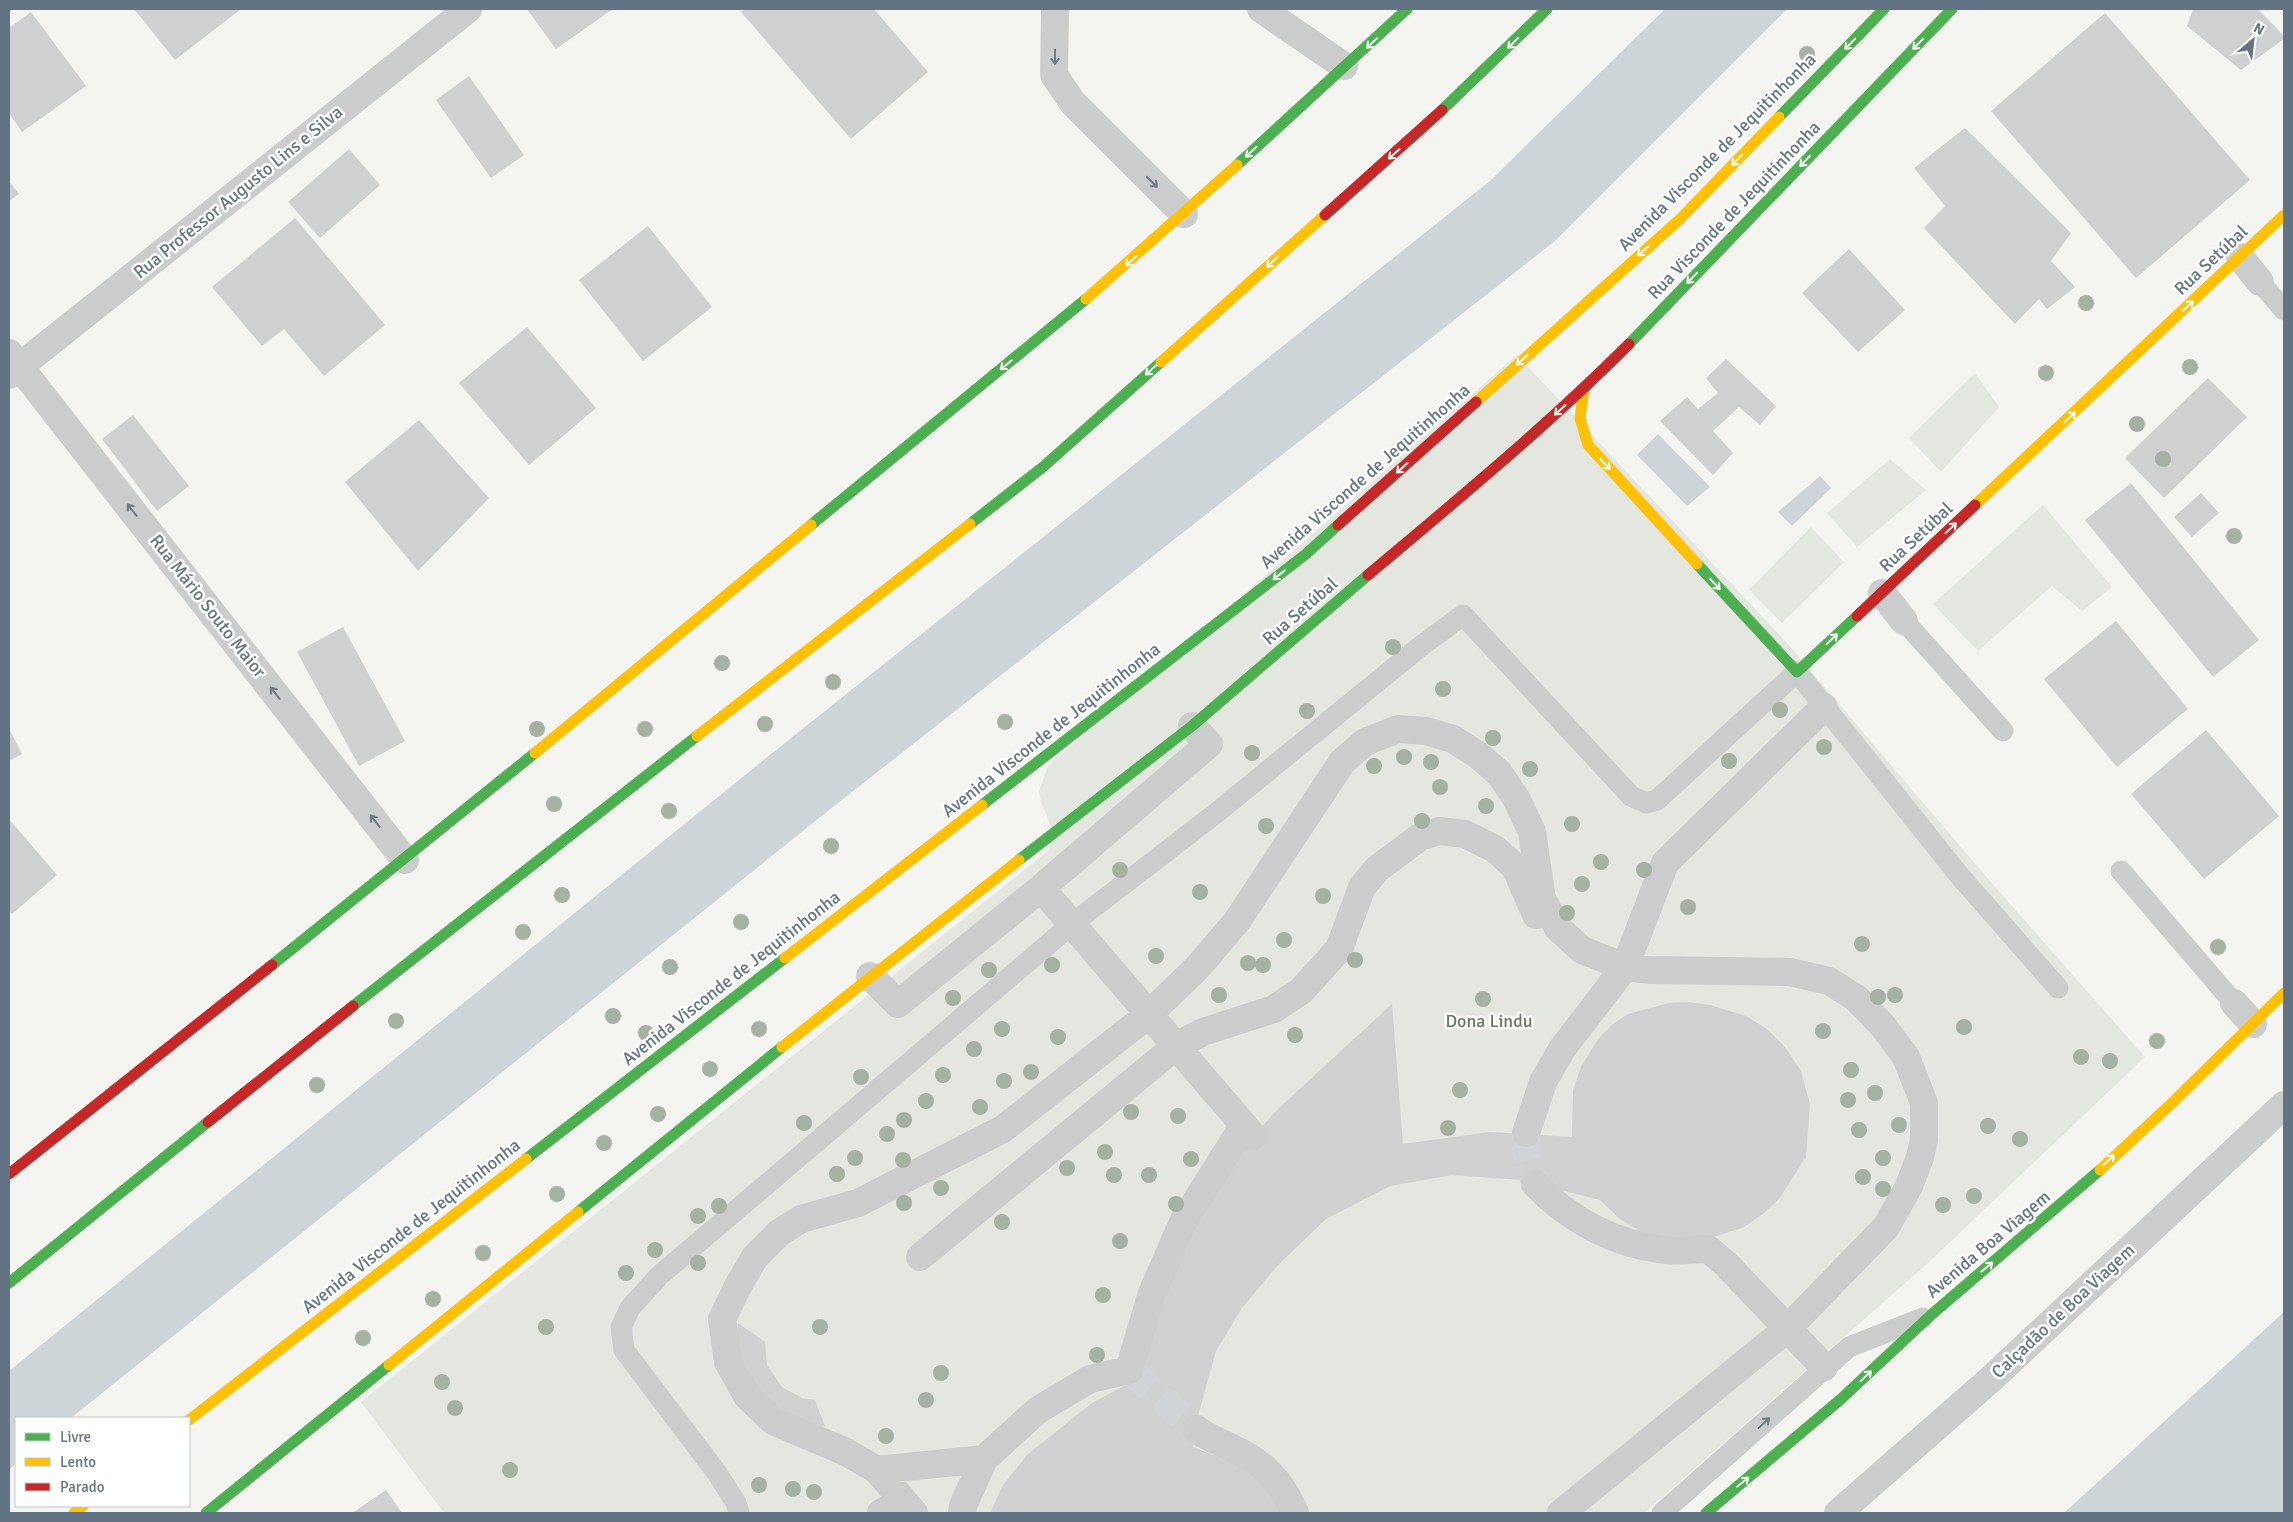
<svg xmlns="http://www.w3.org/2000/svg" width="2293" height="1522" font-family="Signika,sans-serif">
	<rect width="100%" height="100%" fill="#f4f4f1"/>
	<path fill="#e3e7df" d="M 1517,355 L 1787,643 L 1989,880 L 2145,1057 L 1928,1263 L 1644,1513 L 444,1513 L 361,1402 L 1048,851 L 1052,833 L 1047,816 L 1041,802 L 1039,791 L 1048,766 Z
		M 1975,373 L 1999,407 L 1941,472 L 1909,438 Z
		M 1890,459 L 1926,490 L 1857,547 L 1827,513 Z
		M 2043,505 L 2112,587 L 2082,611 L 2052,586 L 1978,651 L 1933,604 Z
		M 1811,527 L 1844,562 L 1782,623 L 1749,590 Z"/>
	<path fill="#cdd5d8" d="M 1665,9 L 1787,9 L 1555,241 L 829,810 L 71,1418 L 16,1418 L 16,1463 L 9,1470 L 9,1371 L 776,750 L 1490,181 Z
		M 1658,434 L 1710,487 L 1687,506 L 1637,455 Z
		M 1820,476 L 1831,488 L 1792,526 L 1778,512 Z
		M 2284,1312 L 2284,1513 L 2064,1513 Z"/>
	<path fill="#cfd0d0" d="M 134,9 L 241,9 L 175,60 Z
		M 527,9 L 613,9 L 556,49 Z
		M 745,9 L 874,9 L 928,72 L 851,139 L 741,12 Z
		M 2193,9 L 2258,9 L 2284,36 L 2284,39 L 2241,70 L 2187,26 Z
		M 31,12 L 86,86 L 22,132 L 9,113 L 9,28 Z
		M 2105,13 L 2250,180 L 2136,278 L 1991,111 Z
		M 469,76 L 524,155 L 491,178 L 436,100 Z
		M 1965,128 L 2071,233 L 2051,261 L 2075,287 L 2047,309 L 2039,299 L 2015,324 L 1924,228 L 1945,206 L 1914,168 Z
		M 349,149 L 380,185 L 320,238 L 288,202 Z
		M 9,181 L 19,194 L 9,201 Z
		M 295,218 L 385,325 L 324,376 L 284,329 L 262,346 L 212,287 Z
		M 648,226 L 712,307 L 643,361 L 579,280 Z
		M 1849,249 L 1905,310 L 1858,352 L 1802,293 Z
		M 527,327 L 596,408 L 529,465 L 459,383 Z
		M 1726,359 L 1776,406 L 1760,425 L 1739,407 L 1713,431 L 1733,453 L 1713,475 L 1660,421 L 1687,397 L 1698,409 L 1718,393 L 1706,378 Z
		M 2208,378 L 2247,417 L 2164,498 L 2125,458 Z
		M 133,415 L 189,486 L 157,511 L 102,439 Z
		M 419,420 L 489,498 L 418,571 L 345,482 Z
		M 2131,483 L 2259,640 L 2213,677 L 2085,520 Z
		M 2201,493 L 2219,513 L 2192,537 L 2174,517 Z
		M 2116,621 L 2188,709 L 2117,767 L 2044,679 Z
		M 343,627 L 405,741 L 359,766 L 297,652 Z
		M 9,729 L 22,754 L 9,761 Z
		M 2206,730 L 2279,816 L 2204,879 L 2131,794 Z
		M 9,819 L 57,875 L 12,914 L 9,911 Z
		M 1687,1002 L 1710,1005 L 1746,1016 L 1767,1029 L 1785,1047 L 1801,1071 L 1810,1104 L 1806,1157 L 1779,1199 L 1764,1213 L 1744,1227 L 1705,1240 L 1660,1238 L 1640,1231 L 1620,1219 L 1600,1200 L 1521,1180 L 1452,1175 L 1390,1186 L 1326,1219 L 1277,1266 L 1242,1308 L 1216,1351 L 1198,1416 L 1193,1447 L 1244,1467 L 1276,1499 L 1282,1513 L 990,1513 L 1003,1485 L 1027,1455 L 1092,1403 L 1139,1378 L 1152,1322 L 1183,1246 L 1253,1136 L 1278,1109 L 1392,1004 L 1403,1144 L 1490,1132 L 1572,1137 L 1573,1091 L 1581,1067 L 1598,1039 L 1613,1024 L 1628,1014 L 1669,1003 Z
		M 738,1323 L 765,1342 L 767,1365 L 782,1387 L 802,1398 L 815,1400 L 825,1426 L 809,1428 L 791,1423 L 741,1379 L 737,1336 Z
		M 386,1490 L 402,1513 L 352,1513 Z"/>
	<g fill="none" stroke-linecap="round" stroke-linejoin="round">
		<path stroke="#d0d4d6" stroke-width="28" stroke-dasharray="28 14" stroke-linecap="butt" d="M 1526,1133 L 1526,1150 L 1535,1184
			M 1129,1370 L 1196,1429"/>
		<path stroke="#cbcdcd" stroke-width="21" d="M 2260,282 L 2284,310
			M 1904,621 L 2003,731
			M 2121,871 L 2234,1003
			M 739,1513 L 736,1503 L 717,1473 L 624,1350 L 621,1327 L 630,1308 L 659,1276 L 1072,924 L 1215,814 L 1421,646 L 1463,615 L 1631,796 L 1646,803 L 1657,800 L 1797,672 L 1959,875 L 2058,988
			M 1662,1513 L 1849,1347 L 1923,1318"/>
		<path stroke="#cbcdcd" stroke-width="28" d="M 1055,9 L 1054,75 L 1073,103 L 1184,214
			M 1261,9 L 1344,66
			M 2240,257 L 2260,282
			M 9,353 L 405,860
			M 9,375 L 468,9
			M 1882,593 L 1904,621
			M 1041,888 L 1253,1136
			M 870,976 L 898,1004 L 1041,888 L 1209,744 L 1192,726
			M 2234,1003 L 2253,1024
			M 1526,1133 L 1543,1082 L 1562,1049 L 1625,967 L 1665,863 L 1824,707
			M 1535,1184 C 1569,1220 1616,1245 1666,1250 C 1679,1252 1694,1249 1708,1249 L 1725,1263 L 1824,1367
			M 920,1257 L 1176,1046 L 1203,1032 L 1274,1009 L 1301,991 L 1339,949 L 1362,887 L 1377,869 L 1420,837 L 1439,831 L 1465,834 L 1495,849 L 1515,867 L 1536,915
			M 1196,1429 C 1206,1437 1218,1441 1230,1447 C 1263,1462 1281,1480 1295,1513
			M 877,1470 L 984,1459
			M 881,1513 L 903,1500
			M 914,1513 L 877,1470 L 846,1452 L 773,1421 L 747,1396 L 728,1362 L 722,1319 L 738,1286 L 755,1257 L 779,1233 L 801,1219 L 858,1203 L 1003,1129 L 1148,1015 L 1197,968 L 1237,921 L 1342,762 L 1365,742 L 1398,729 L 1426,731 L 1453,739 L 1478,755 L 1499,773 L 1516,798 L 1532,832 L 1542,899 L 1558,928 L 1582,950 L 1625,967 L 1651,970 L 1790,972 L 1829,981 L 1856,998 L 1883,1026 L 1906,1057 L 1924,1103 L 1924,1140 L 1920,1157 L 1909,1186 L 1886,1227 L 1788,1328 L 1561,1513
			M 962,1513 L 963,1506 L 984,1459 L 1038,1410 L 1090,1379 L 1129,1370 L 1152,1293 L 1183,1222 L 1244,1125
			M 1838,1513 L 1991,1379 L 2284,1105"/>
		<path stroke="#4caf50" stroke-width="11" d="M 1442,110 L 1547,9
			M 1779,117 L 1884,9
			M 1237,165 L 1407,9
			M 1629,344 L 1952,9
			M 970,524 L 1043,467 L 1161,362
			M 811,525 L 1086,299
			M 1697,564 L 1797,672 L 1857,616
			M 982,805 L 1306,554 L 1338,525
			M 1019,860 L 1192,726 L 1368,575
			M 272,965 L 535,753
			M 353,1006 L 697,736
			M 526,1159 L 785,958
			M 578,1212 L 782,1047
			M 9,1283 L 208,1122
			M 206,1513 L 389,1365
			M 1706,1513 L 1841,1399 L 1931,1315 L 2100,1170"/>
		<path stroke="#ffc107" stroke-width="11" d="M 1086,299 L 1237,165
			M 1161,362 L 1325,215
			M 1584,389 L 1580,418 L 1588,445 L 1697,564
			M 1476,402 L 1680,219 L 1779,117
			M 1975,505 L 2284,215
			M 697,736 L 970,524
			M 535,753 L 811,525
			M 785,958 L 982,805
			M 782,1047 L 1019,860
			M 2100,1170 L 2173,1102 L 2284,993
			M 389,1365 L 578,1212
			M 189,1420 L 526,1159
			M 74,1513 L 83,1506"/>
		<path stroke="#c62828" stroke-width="11" d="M 1325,215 L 1442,110
			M 1338,525 L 1476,402
			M 1368,575 C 1457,500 1547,426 1629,344
			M 1857,616 L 1975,505
			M 208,1122 L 353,1006
			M 9,1174 L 272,965"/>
	</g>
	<g fill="#a5b1a2">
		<circle cx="1807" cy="54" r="8"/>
		<circle cx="2086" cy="303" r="8"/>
		<circle cx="2190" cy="367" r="8"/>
		<circle cx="2046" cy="373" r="8"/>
		<circle cx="2137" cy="424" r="8"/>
		<circle cx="2163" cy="459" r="8"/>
		<circle cx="2234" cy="536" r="8"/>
		<circle cx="1393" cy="647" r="8"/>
		<circle cx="722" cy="663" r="8"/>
		<circle cx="833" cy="682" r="8"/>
		<circle cx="1443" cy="689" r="8"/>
		<circle cx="1780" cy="710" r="8"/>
		<circle cx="1307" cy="711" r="8"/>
		<circle cx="1005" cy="722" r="8"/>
		<circle cx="765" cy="724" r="8"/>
		<circle cx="537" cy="729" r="8"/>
		<circle cx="645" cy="729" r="8"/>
		<circle cx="1493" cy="738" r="8"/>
		<circle cx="1824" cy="747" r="8"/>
		<circle cx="1252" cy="753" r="8"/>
		<circle cx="1404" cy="757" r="8"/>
		<circle cx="1729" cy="761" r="8"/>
		<circle cx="1431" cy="762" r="8"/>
		<circle cx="1374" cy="766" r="8"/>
		<circle cx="1530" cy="769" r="8"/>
		<circle cx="1440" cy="787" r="8"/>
		<circle cx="554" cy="804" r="8"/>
		<circle cx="1486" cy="806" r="8"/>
		<circle cx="669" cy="811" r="8"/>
		<circle cx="1422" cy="821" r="8"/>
		<circle cx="1572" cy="824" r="8"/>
		<circle cx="1266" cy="826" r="8"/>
		<circle cx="831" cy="846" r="8"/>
		<circle cx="1601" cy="862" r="8"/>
		<circle cx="1120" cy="870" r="8"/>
		<circle cx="1644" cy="870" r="8"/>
		<circle cx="1582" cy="884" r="8"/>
		<circle cx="1200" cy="892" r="8"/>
		<circle cx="562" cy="895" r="8"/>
		<circle cx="1323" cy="896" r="8"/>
		<circle cx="1688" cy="907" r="8"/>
		<circle cx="1567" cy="913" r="8"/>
		<circle cx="741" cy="922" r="8"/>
		<circle cx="523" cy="932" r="8"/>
		<circle cx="1284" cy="940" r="8"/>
		<circle cx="1862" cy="944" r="8"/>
		<circle cx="2218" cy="947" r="8"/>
		<circle cx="1156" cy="956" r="8"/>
		<circle cx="1355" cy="960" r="8"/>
		<circle cx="1248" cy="963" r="8"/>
		<circle cx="1052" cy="965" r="8"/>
		<circle cx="1263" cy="965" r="8"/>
		<circle cx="670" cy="967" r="8"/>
		<circle cx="989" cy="970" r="8"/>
		<circle cx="1219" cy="995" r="8"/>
		<circle cx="1895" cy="995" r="8"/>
		<circle cx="1878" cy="997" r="8"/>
		<circle cx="953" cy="998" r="8"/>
		<circle cx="1483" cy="999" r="8"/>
		<circle cx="613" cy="1016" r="8"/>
		<circle cx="396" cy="1021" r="8"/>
		<circle cx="1964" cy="1027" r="8"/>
		<circle cx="759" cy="1029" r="8"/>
		<circle cx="1002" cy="1029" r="8"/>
		<circle cx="1823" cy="1031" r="8"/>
		<circle cx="646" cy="1033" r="8"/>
		<circle cx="1295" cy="1035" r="8"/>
		<circle cx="1058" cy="1037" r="8"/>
		<circle cx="2157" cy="1041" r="8"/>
		<circle cx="974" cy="1049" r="8"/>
		<circle cx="2081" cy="1057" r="8"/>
		<circle cx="2110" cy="1061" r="8"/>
		<circle cx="710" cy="1069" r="8"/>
		<circle cx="1851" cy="1070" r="8"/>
		<circle cx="1031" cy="1072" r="8"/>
		<circle cx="943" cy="1075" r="8"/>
		<circle cx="861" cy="1077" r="8"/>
		<circle cx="1004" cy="1081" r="8"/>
		<circle cx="317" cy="1085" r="8"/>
		<circle cx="1460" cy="1090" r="8"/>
		<circle cx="1875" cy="1093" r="8"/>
		<circle cx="1848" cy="1100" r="8"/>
		<circle cx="926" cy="1101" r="8"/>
		<circle cx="980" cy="1107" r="8"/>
		<circle cx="1131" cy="1112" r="8"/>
		<circle cx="658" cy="1114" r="8"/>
		<circle cx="1178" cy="1116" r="8"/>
		<circle cx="904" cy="1120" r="8"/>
		<circle cx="804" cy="1123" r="8"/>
		<circle cx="1899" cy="1125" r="8"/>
		<circle cx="1988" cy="1126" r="8"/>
		<circle cx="1448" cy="1128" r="8"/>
		<circle cx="1859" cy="1130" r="8"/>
		<circle cx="887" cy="1134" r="8"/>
		<circle cx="2020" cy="1139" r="8"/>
		<circle cx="604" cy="1143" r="8"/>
		<circle cx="1105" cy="1152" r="8"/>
		<circle cx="855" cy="1158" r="8"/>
		<circle cx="1883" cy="1158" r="8"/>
		<circle cx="1191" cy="1159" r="8"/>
		<circle cx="903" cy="1160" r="8"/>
		<circle cx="1067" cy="1168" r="8"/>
		<circle cx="837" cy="1174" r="8"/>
		<circle cx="1114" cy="1175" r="8"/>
		<circle cx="1149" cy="1175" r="8"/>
		<circle cx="1863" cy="1177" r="8"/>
		<circle cx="941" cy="1188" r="8"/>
		<circle cx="1883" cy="1189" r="8"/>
		<circle cx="557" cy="1194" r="8"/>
		<circle cx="1974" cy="1196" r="8"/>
		<circle cx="904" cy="1203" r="8"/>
		<circle cx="1176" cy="1204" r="8"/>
		<circle cx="1943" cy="1205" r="8"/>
		<circle cx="719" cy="1206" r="8"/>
		<circle cx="698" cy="1216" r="8"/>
		<circle cx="1002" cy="1222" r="8"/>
		<circle cx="1120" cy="1241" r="8"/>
		<circle cx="655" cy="1250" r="8"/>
		<circle cx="483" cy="1253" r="8"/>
		<circle cx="698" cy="1263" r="8"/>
		<circle cx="626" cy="1273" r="8"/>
		<circle cx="1103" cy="1295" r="8"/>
		<circle cx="433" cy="1299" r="8"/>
		<circle cx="546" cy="1327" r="8"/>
		<circle cx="820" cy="1327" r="8"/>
		<circle cx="363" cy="1338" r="8"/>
		<circle cx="1097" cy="1355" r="8"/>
		<circle cx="941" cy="1373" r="8"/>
		<circle cx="442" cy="1382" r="8"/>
		<circle cx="926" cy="1400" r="8"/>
		<circle cx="455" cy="1408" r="8"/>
		<circle cx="886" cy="1436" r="8"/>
		<circle cx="510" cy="1470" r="8"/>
		<circle cx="759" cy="1485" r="8"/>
		<circle cx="793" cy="1489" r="8"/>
		<circle cx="814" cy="1492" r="8"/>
	</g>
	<defs><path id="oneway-shaft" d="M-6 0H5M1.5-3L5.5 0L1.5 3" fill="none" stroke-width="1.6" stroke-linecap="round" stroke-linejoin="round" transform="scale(1.25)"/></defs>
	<g stroke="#f6fbf6">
		<use href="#oneway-shaft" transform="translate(1372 43) rotate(137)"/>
		<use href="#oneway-shaft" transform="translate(1513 43) rotate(135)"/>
		<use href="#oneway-shaft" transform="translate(1850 44) rotate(134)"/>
		<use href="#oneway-shaft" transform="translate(1918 44) rotate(134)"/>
		<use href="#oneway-shaft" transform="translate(1251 152) rotate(137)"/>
		<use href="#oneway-shaft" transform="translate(1394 154) rotate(138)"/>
		<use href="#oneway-shaft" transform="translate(1737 160) rotate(134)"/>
		<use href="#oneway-shaft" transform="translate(1805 161) rotate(134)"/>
		<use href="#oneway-shaft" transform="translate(1643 251) rotate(138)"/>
		<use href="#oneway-shaft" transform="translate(1131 261) rotate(138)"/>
		<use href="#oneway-shaft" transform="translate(1272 262) rotate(138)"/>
		<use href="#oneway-shaft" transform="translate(1692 278) rotate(134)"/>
		<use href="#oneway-shaft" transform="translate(2188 306) rotate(-43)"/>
		<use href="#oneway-shaft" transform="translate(1522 360) rotate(138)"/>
		<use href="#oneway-shaft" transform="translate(1006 365) rotate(141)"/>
		<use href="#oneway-shaft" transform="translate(1151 370) rotate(138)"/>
		<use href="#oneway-shaft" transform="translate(1560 410) rotate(138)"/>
		<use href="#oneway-shaft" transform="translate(2070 417) rotate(-43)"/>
		<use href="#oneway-shaft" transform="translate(1605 464) rotate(47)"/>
		<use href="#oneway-shaft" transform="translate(1402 468) rotate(138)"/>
		<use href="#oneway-shaft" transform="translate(1951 528) rotate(-43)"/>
		<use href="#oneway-shaft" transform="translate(1279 575) rotate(142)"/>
		<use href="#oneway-shaft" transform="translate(1715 584) rotate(47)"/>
		<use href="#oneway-shaft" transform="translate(1832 639) rotate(-43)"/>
		<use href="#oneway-shaft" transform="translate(2109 1160) rotate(-42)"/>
		<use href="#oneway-shaft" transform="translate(1987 1267) rotate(-40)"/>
		<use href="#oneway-shaft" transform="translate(1866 1376) rotate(-43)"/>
		<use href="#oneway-shaft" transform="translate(1743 1482) rotate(-40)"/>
	</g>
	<g stroke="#6c7c8a">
		<use href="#oneway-shaft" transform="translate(1055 57) rotate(90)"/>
		<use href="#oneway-shaft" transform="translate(1152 182) rotate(45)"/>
		<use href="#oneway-shaft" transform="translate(132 510) rotate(-128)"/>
		<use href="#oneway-shaft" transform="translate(275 693) rotate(-128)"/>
		<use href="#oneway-shaft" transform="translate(375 821) rotate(-128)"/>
		<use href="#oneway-shaft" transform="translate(1764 1423) rotate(-43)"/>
	</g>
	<g text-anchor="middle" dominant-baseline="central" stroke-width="5" stroke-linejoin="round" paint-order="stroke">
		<g font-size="18" fill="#627383" stroke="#fff">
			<text transform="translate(1717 152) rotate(-45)">Avenida Visconde de Jequitinhonha</text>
			<text transform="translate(238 192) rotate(-39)">Rua Professor Augusto Lins e Silva</text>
			<text transform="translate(1734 210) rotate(-46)">Rua Visconde de Jequitinhonha</text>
			<text transform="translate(2211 260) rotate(-43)">Rua Setúbal</text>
			<text transform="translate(1365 476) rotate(-41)">Avenida Visconde de Jequitinhonha</text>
			<text transform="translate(1916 537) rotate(-43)">Rua Setúbal</text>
			<text transform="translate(208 606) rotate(52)">Rua Mário Souto Maior</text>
			<text transform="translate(1300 611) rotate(-41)">Rua Setúbal</text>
			<text transform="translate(1051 730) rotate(-38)">Avenida Visconde de Jequitinhonha</text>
			<text transform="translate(731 978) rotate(-38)">Avenida Visconde de Jequitinhonha</text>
			<text transform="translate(411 1226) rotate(-38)">Avenida Visconde de Jequitinhonha</text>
			<text transform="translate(1988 1244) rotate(-40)">Avenida Boa Viagem</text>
			<text transform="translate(2063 1311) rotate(-43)">Calçadão de Boa Viagem</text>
		</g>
		<g font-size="18" fill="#657a61" stroke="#fff">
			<text x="1489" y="1021">Dona Lindu</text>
		</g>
	</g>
	<rect width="2293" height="1522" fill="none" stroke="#627383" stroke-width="20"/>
	<rect x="15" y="1417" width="175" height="90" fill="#ffffff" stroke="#c0c7cd"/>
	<rect x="25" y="1433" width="25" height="8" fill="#4caf50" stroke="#c0c7cd"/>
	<text x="60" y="1442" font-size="15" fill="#627383">Livre</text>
	<rect x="25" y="1458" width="25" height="8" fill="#ffc107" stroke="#c0c7cd"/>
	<text x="60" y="1467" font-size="15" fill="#627383">Lento</text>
	<rect x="25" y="1483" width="25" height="8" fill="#c62828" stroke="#c0c7cd"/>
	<text x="60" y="1492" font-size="15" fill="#627383">Parado</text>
	<g transform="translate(2253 40) rotate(28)" stroke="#ffffff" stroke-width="4" paint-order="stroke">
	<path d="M0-4L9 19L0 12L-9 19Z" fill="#627383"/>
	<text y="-8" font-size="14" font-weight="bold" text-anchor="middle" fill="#627383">N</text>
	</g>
</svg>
